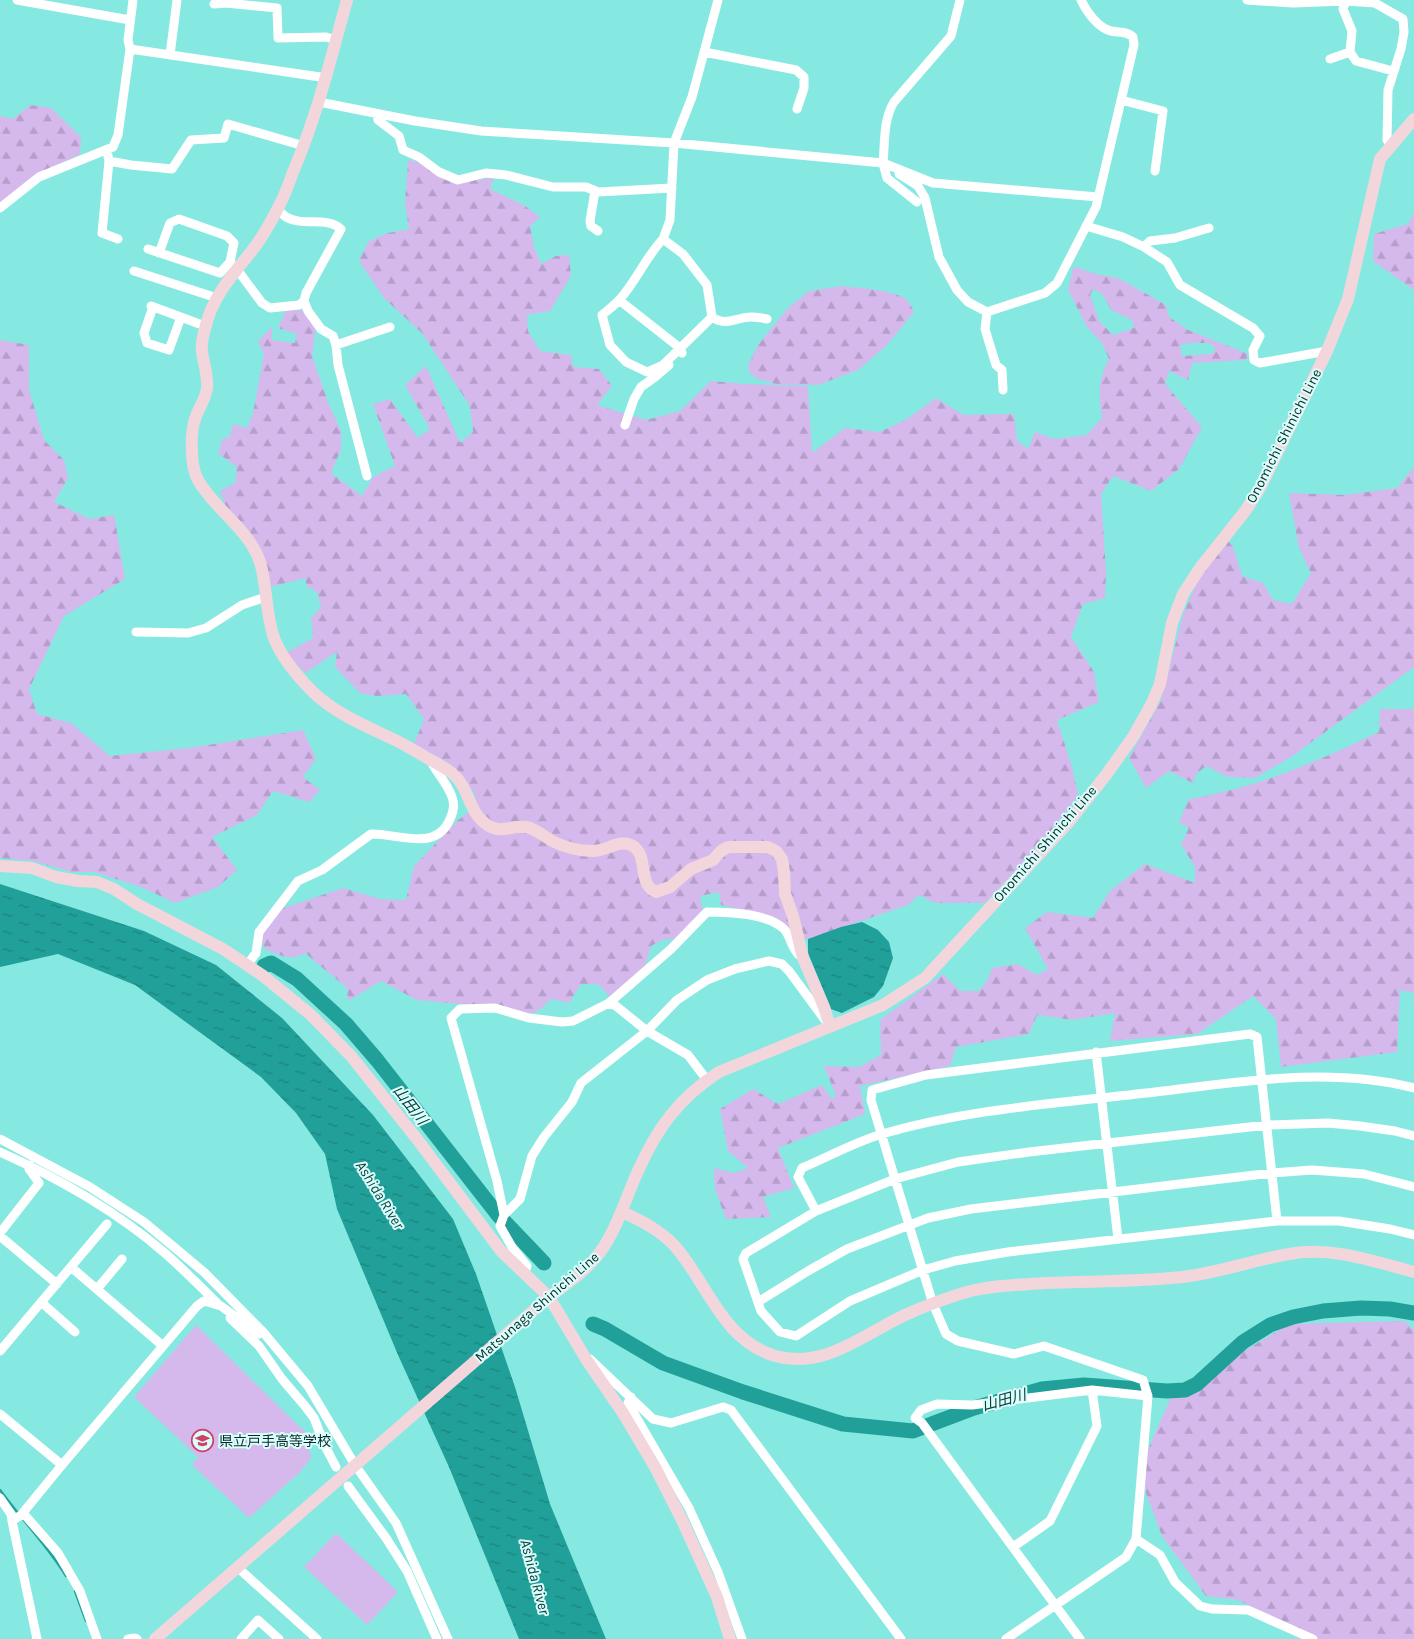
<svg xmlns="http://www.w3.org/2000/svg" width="1414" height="1639" font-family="Karla,'Noto Sans JP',sans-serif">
	<defs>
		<pattern id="forest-firs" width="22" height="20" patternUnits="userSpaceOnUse" patternTransform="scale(1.25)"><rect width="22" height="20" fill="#d5b8ec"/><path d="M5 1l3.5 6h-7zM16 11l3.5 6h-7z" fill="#b59eca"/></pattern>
		<pattern id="water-ripples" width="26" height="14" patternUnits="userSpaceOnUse" patternTransform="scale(1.25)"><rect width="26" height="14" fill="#21a099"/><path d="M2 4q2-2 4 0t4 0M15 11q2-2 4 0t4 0" fill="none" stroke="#1b827d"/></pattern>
	</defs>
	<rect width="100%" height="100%" fill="#85e9e2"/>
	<path fill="#d5b8ec" d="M 196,1325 L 305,1432 L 311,1458 L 301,1471 L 249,1518 L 192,1465 L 198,1457 L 134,1397 Z
		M 336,1533 L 398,1592 L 367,1625 L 304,1567 Z"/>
	<path fill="url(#forest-firs)" fill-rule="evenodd" d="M 30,105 L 51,108 L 81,137 L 80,154 L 35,177 L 0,205 L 0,116 L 13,119 Z
		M 408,160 L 423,163 L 453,182 L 494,178 L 490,189 L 525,206 L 540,217 L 530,226 L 534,247 L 541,264 L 556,256 L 569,255 L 571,276 L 550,311 L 527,315 L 528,331 L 540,351 L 571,355 L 573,367 L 599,369 L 612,386 L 597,405 L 646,420 L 680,411 L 711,381 L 745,384 L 808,386 L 812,453 L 845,428 L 880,432 L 907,419 L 936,398 L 963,415 L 1014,414 L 1017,441 L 1028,449 L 1035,432 L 1054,439 L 1087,435 L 1102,418 C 1099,392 1097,383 1109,359 L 1102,343 L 1087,327 L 1068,290 L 1073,268 L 1076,267 L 1096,274 L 1118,278 L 1166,305 L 1169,317 L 1188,330 L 1248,354 L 1246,360 L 1192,363 L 1188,380 L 1169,371 L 1165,384 L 1202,427 L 1179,469 L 1151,491 L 1113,476 L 1101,494 L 1106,571 L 1105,598 L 1083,604 L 1071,637 L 1094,672 L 1099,702 L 1057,720 L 1072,767 L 1078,795 L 1049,834 L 985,903 L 935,903 L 919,895 L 908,905 L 808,939 L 762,914 L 721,905 L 719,892 L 700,896 L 703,913 L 679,938 L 662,940 L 651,946 L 645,966 L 610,997 L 598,984 L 581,984 L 569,1003 L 551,999 L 541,1009 L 528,1015 L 490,1005 L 459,1004 L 417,1000 L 381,981 L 348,1001 L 347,988 L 305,953 C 291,962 278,955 264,948 L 261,938 L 268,926 L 281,909 L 343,888 L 380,899 L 406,900 L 414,866 L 458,820 L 469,812 L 480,819 L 474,792 L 450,764 L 414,744 L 424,719 L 406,694 L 377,696 L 360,693 L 335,667 L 337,652 L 305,673 L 286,653 L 313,638 L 311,618 L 321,607 L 317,592 L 306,586 L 306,578 L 269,587 L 227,510 L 220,491 L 235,483 L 237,467 L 218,453 L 223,438 L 229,438 L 233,424 L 247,428 L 253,413 L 264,354 L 258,341 L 272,327 L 272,340 L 295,343 L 297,334 L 278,328 L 287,308 L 304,311 L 316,325 L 312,356 L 329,405 L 341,431 L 341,449 L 331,473 L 362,496 L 373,477 L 395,466 L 373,404 L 390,399 L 418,438 L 430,429 L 405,385 L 426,366 L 460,443 L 473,432 L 470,406 L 422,333 L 384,298 L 359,261 L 369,241 L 388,233 L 409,229 L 405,204 ZM 1093,289 L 1103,295 L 1111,310 L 1132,320 L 1134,328 L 1113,335 L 1099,321 L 1090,295 ZM 1190,343 L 1209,343 L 1214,346 L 1215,350 L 1211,354 L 1182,356 L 1180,345 Z
		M 1414,213 L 1414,290 L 1373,261 L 1374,234 L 1408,224 Z
		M 842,286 C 858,288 893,290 906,299 C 910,302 912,308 914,312 L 886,346 L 858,370 L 818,385 L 776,384 L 758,379 L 750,374 L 748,365 L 758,345 L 789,307 L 809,291 Z
		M 0,340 L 29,345 L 29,390 L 44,440 L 64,460 L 68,478 L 54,502 L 90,519 L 114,515 L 125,579 L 64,616 L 29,689 L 37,714 L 71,723 L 110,756 L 189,748 L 303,730 L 316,759 L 303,777 L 320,790 L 309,802 L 273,791 L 257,815 L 212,837 L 237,870 L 218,887 L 175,903 L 141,887 L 94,872 L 72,872 L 33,861 L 0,858 Z
		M 1414,467 L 1414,667 L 1291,757 L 1255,778 L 1228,777 L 1206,766 L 1196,774 L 1193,783 L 1169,771 L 1146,788 L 1129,758 L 1161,700 L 1183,615 L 1200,575 L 1228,541 L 1233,547 L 1242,576 L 1263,583 L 1273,600 L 1292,604 L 1311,573 L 1299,548 L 1289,493 L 1344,495 L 1397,488 Z
		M 1414,708 L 1414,993 L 1400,990 L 1397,1052 L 1281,1067 L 1276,1019 L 1253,996 L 1197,1034 L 1110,1041 L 1115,1013 L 1073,1020 L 1037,1015 L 1029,1034 L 956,1047 L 950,1066 L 860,1086 L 865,1114 L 778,1148 L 794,1188 L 763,1197 L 771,1217 L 726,1219 L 715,1189 L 714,1168 L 734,1173 L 748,1168 L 728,1151 L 720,1109 L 753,1089 L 778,1104 L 822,1085 L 832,1099 L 836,1096 L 824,1066 L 859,1067 L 881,1055 L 880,1020 L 943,974 L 960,991 L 979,991 L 987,981 L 992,968 L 1018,964 L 1037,975 L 1048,969 L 1025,928 L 1047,912 L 1093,918 L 1110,891 L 1145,864 L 1195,883 L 1195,867 L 1181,844 L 1189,828 L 1179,822 L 1189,799 C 1256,788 1319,761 1379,732 L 1380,709 L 1412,709 Z
		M 1404,1321 L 1414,1330 L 1414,1639 L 1316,1639 L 1238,1600 L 1206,1596 L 1162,1536 L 1138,1472 L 1172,1395 L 1289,1324 Z"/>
	<path fill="url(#water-ripples)" d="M 0,884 L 144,931 L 216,965 L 282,1018 L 373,1115 L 453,1219 L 476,1274 L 515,1387 L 550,1504 L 606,1639 L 519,1639 L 449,1467 L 398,1355 L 337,1209 L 325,1154 L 296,1113 L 261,1077 L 135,985 L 58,954 L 0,967 Z
		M 862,922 L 878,930 L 889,942 L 893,958 L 883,986 L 874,997 L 842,1013 L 831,1009 L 808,953 L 808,939 L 841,927 Z"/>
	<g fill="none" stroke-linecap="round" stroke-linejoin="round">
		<path stroke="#21a099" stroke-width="2.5" d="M 0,1490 C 21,1519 47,1545 66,1576
			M 75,1591 L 86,1621"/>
		<path stroke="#21a099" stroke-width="15" d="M 264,966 L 271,963 L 297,979 L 346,1024 L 377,1060 L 498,1215 L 544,1263
			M 593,1324 L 605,1329 L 663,1363 L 743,1392 L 843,1424 L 913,1431 L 974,1408 L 1042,1389 L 1084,1385 L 1167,1391 L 1185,1390 L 1197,1384 L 1243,1342 L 1270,1325 L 1293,1317 L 1323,1311 L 1361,1308 L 1390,1309 L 1414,1313"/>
		<path stroke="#fff" stroke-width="9" d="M 17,0 L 130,20
			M 1247,0 L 1293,3 L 1346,1 L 1375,3 L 1403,19 L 1404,32 L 1401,49 L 1388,90 L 1387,140 L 1391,145
			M 214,4 L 226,3 L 277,8 L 278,38 L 326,37 L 336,40
			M 130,49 L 327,78
			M 704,52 L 796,70 L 804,77 L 804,88 L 797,109
			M 1350,52 L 1356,61 L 1393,71
			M 170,55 L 177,0
			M 1330,59 L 1350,52 L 1352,31 L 1343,9 L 1346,0
			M 1121,100 L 1163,111 L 1155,171
			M 319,102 L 415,121 L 481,131 L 674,143 L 883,163 L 933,183 L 1098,197
			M 377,114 L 378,120 L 399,136 L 403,150 L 419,157 L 439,172 L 458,180 L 486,173 L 506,175 L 553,187 L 586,187 L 598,192 L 672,188
			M 107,151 L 109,161 L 131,165 L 172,169 L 191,140 L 224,138 L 228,124 L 304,146
			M 109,161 L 102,233 L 118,239
			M 884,167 L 887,178 L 917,202
			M 885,167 L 883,163 C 885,143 883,120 894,102 L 951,36 L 960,0
			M 899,174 L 918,186 L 925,198 L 939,257 L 957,290 L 968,302 L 987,312 L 1045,293 L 1057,283 L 1096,207 L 1134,45 L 1133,37 C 1126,31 1120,33 1111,31 C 1098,28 1086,11 1081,0
			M 595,191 L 590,221 L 591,226 L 598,231
			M 0,208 L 39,177 L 113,147 L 118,135 L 130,49 L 128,40 L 133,0
			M 277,209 C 280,211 283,215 286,217 C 303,227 327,216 341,229 L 306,293 L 304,301 L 308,311 L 321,329 L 333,336 L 336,345 L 338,365 L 367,476
			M 1086,226 L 1123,237 L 1144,247 L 1167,262 L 1180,285 L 1253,328 L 1260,336 L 1253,350 L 1254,360 L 1260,363 L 1327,351
			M 663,239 C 645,258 637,280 620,299 C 615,305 608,310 602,315 L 610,345 L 626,362 L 647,372 L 663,365 L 712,317 L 707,285 L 683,254 L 663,239 L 670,220 L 674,143 L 692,97 L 718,0
			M 1144,247 L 1150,241 L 1175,238 L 1209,228
			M 148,249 L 220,273 L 230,262 L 236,268 L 262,303 L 270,308 L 299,305 L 304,301
			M 159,253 L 170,223 L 179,219 L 227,236 L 234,243 L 230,262
			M 134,271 L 217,298
			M 619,300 L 680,348 L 682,353
			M 151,306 L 205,326
			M 153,307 L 144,333 L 147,343 L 169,350 L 181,317
			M 987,312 L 985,329 L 996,365 L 1002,370 L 1003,390
			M 712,317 C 725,327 737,317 751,317 C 756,317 762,318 767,319
			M 336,345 L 390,327
			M 625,425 L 634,399 L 641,387 L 655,377 L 669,365
			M 136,632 L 188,633 L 206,628 L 242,605 L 266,597
			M 247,965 L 256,953 L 259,932 L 298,881 L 322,870 L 371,834 C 397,833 436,853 450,819 C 454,811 455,805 452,797 C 448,784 437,774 431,761
			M 609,1003 L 671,949 L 707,912 C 729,912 769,913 785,930 C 791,938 792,950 800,956
			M 1096,1052 L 1118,1239
			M 1414,1136 L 1395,1131 L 1360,1126 L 1328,1123 L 1267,1125 L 1029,1152 L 958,1162 L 895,1179 L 816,1211 L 746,1253 L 743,1259 L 761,1311 L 780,1332 L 796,1336 L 850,1301 L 923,1270 L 955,1261 L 1008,1252 L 1277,1221 L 1339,1221 L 1390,1229 L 1414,1235
			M 0,1139 L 90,1187 L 144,1222 L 205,1273 L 263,1332 L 308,1386 L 355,1465 L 396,1523 L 448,1639
			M 0,1152 C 57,1177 119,1213 166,1254 C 184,1270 201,1287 218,1304
			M 816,1211 L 798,1177 L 802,1168 C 828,1157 855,1142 882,1134 C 971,1108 1064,1103 1155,1092 C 1240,1082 1329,1066 1414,1088
			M 504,1215 L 497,1181 L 451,1018 L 460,1009 L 495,1008 L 529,1018 L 562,1022 L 573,1021 L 609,1003 L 616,1006 L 647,1031 L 688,1055 L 707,1080
			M 0,1233 L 39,1183 L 29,1169 L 30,1165
			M 0,1236 L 57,1284
			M 71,1267 L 163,1346
			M 525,1273 L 527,1266 L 512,1247 L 500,1226 L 504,1215 L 520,1199 L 532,1156 L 544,1137 L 572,1102 L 581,1083 L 647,1031 L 677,1000 L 707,980 L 735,969 L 769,961 L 782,964 L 789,971 L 825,1020
			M 97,1289 L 122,1259
			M 41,1302 L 75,1332
			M 758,1302 L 808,1271 L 847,1249 L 928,1218 L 971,1209 L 1272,1173 L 1312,1170 L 1364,1174 L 1414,1187
			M 230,1318 L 259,1346 L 282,1379 L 305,1406 L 314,1418 L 325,1446 L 336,1467
			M 0,1351 L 107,1224
			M 590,1359 L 653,1419 L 671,1423 L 723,1407 L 731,1410 L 901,1639
			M 631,1397 L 628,1403 L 689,1508 L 718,1572 L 742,1639
			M 0,1414 L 62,1465
			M 348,1486 L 386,1538 L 407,1571 L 437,1639
			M 0,1498 L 11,1514 L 12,1521
			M 23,1513 L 58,1553 L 80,1591 L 97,1639
			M 1136,1539 L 1160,1555 L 1175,1582 L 1200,1606 L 1212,1609 L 1248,1610 L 1313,1639
			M 1013,1547 L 1050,1521 L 1097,1426 L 1092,1390
			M 237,1567 L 317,1639
			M 37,1639 L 12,1521 L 21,1515 L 62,1465 L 197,1306 L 204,1301 L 221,1306 L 259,1334 L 261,1333
			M 128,1639 L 135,1638 L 137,1639
			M 241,1639 L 258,1620 L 279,1639
			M 1006,1639 L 1126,1557 L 1136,1539 L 1148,1396 L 1143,1380 L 1044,1346 L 1014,1354 L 958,1341 L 946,1334 L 933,1304 L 871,1100 L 872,1090 L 926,1075 L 1250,1034 L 1257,1037 L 1277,1221
			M 1080,1639 L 922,1423 L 915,1418 L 921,1410 L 937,1404 L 972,1405 L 1092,1390 L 1148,1396"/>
		<path stroke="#f3d6dc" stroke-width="12" d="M 347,0 C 331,58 317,116 293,172 C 289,183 285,195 279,206 C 271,222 262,238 251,252 C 232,275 211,299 205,329 C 203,336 201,345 202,352 C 204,365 208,375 207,388 C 206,398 200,406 196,416 C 190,431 190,466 198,480 C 215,510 249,529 260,562 C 266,582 266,607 271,627 C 275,650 297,676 313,692 C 338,716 371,728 401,743 C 410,748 419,753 427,758 C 436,763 446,768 453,774 C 471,789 468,816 491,827 C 503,833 513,825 526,827 C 536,829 544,836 552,841 C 564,847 580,851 593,851 C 607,851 621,838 633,846 C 649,856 637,884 656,892 L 670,887 L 691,869 L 713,860 L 721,851 L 728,847 L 768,847 L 776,851 L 782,859 L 784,872 L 785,894 L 793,916 L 803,958 L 824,1007 L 830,1026
			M 0,866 L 32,868 L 56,877 L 78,881 L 97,882 L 114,889 L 137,904 L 223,949 L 262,975 L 311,1015 L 351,1056 L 417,1139 L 501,1251 L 549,1297 L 586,1359 L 623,1413 L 655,1467 L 682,1520 L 717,1597 L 730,1639
			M 622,1212 C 643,1221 665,1233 679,1251 C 710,1290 724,1340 775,1356 C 824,1370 864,1334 905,1315 C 925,1306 946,1298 967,1292 C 993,1285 1019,1285 1045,1283 C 1090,1281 1137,1282 1182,1277 C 1218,1273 1253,1260 1289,1254 C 1331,1246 1373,1261 1414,1272
			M 155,1639 L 549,1297 C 568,1283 590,1268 603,1248 C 619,1224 626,1197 638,1171 C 657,1128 679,1098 719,1072 L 883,1005 L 925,978 L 1068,823 L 1106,775 L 1133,737 L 1151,705 L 1160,684 L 1172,623 L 1183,594 L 1200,568 L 1246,510 L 1260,488 L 1327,351 L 1348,299 L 1380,159 L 1414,119"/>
	</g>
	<defs>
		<symbol id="school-ring" viewBox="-11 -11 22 22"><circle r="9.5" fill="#dafefb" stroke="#d04165" stroke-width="1.5"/><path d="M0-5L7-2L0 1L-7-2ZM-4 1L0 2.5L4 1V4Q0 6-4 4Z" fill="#d04165"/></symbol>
	</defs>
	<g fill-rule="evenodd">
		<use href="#school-ring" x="190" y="1428" width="25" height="25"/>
	</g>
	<g text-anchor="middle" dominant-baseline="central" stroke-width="4" stroke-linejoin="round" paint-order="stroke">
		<g font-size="14" fill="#082927" stroke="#dafefb">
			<text transform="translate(1284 436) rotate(-63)">Onomichi Shinichi Line</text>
			<text transform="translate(1045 844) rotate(-49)">Onomichi Shinichi Line</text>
			<text transform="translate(537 1307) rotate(-41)">Matsunaga Shinichi Line</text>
		</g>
		<g font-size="14" fill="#082927" stroke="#dafefb" text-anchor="start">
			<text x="219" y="1441">県立戸手高等学校</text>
		</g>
		<g font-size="15" font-style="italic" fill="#0b413e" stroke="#dafefb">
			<text transform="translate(410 1105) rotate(52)">山田川</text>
			<text transform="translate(380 1195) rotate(58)">Ashida River</text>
			<text transform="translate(1004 1400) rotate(-15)">山田川</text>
			<text transform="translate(535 1577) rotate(75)">Ashida River</text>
		</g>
	</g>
</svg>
